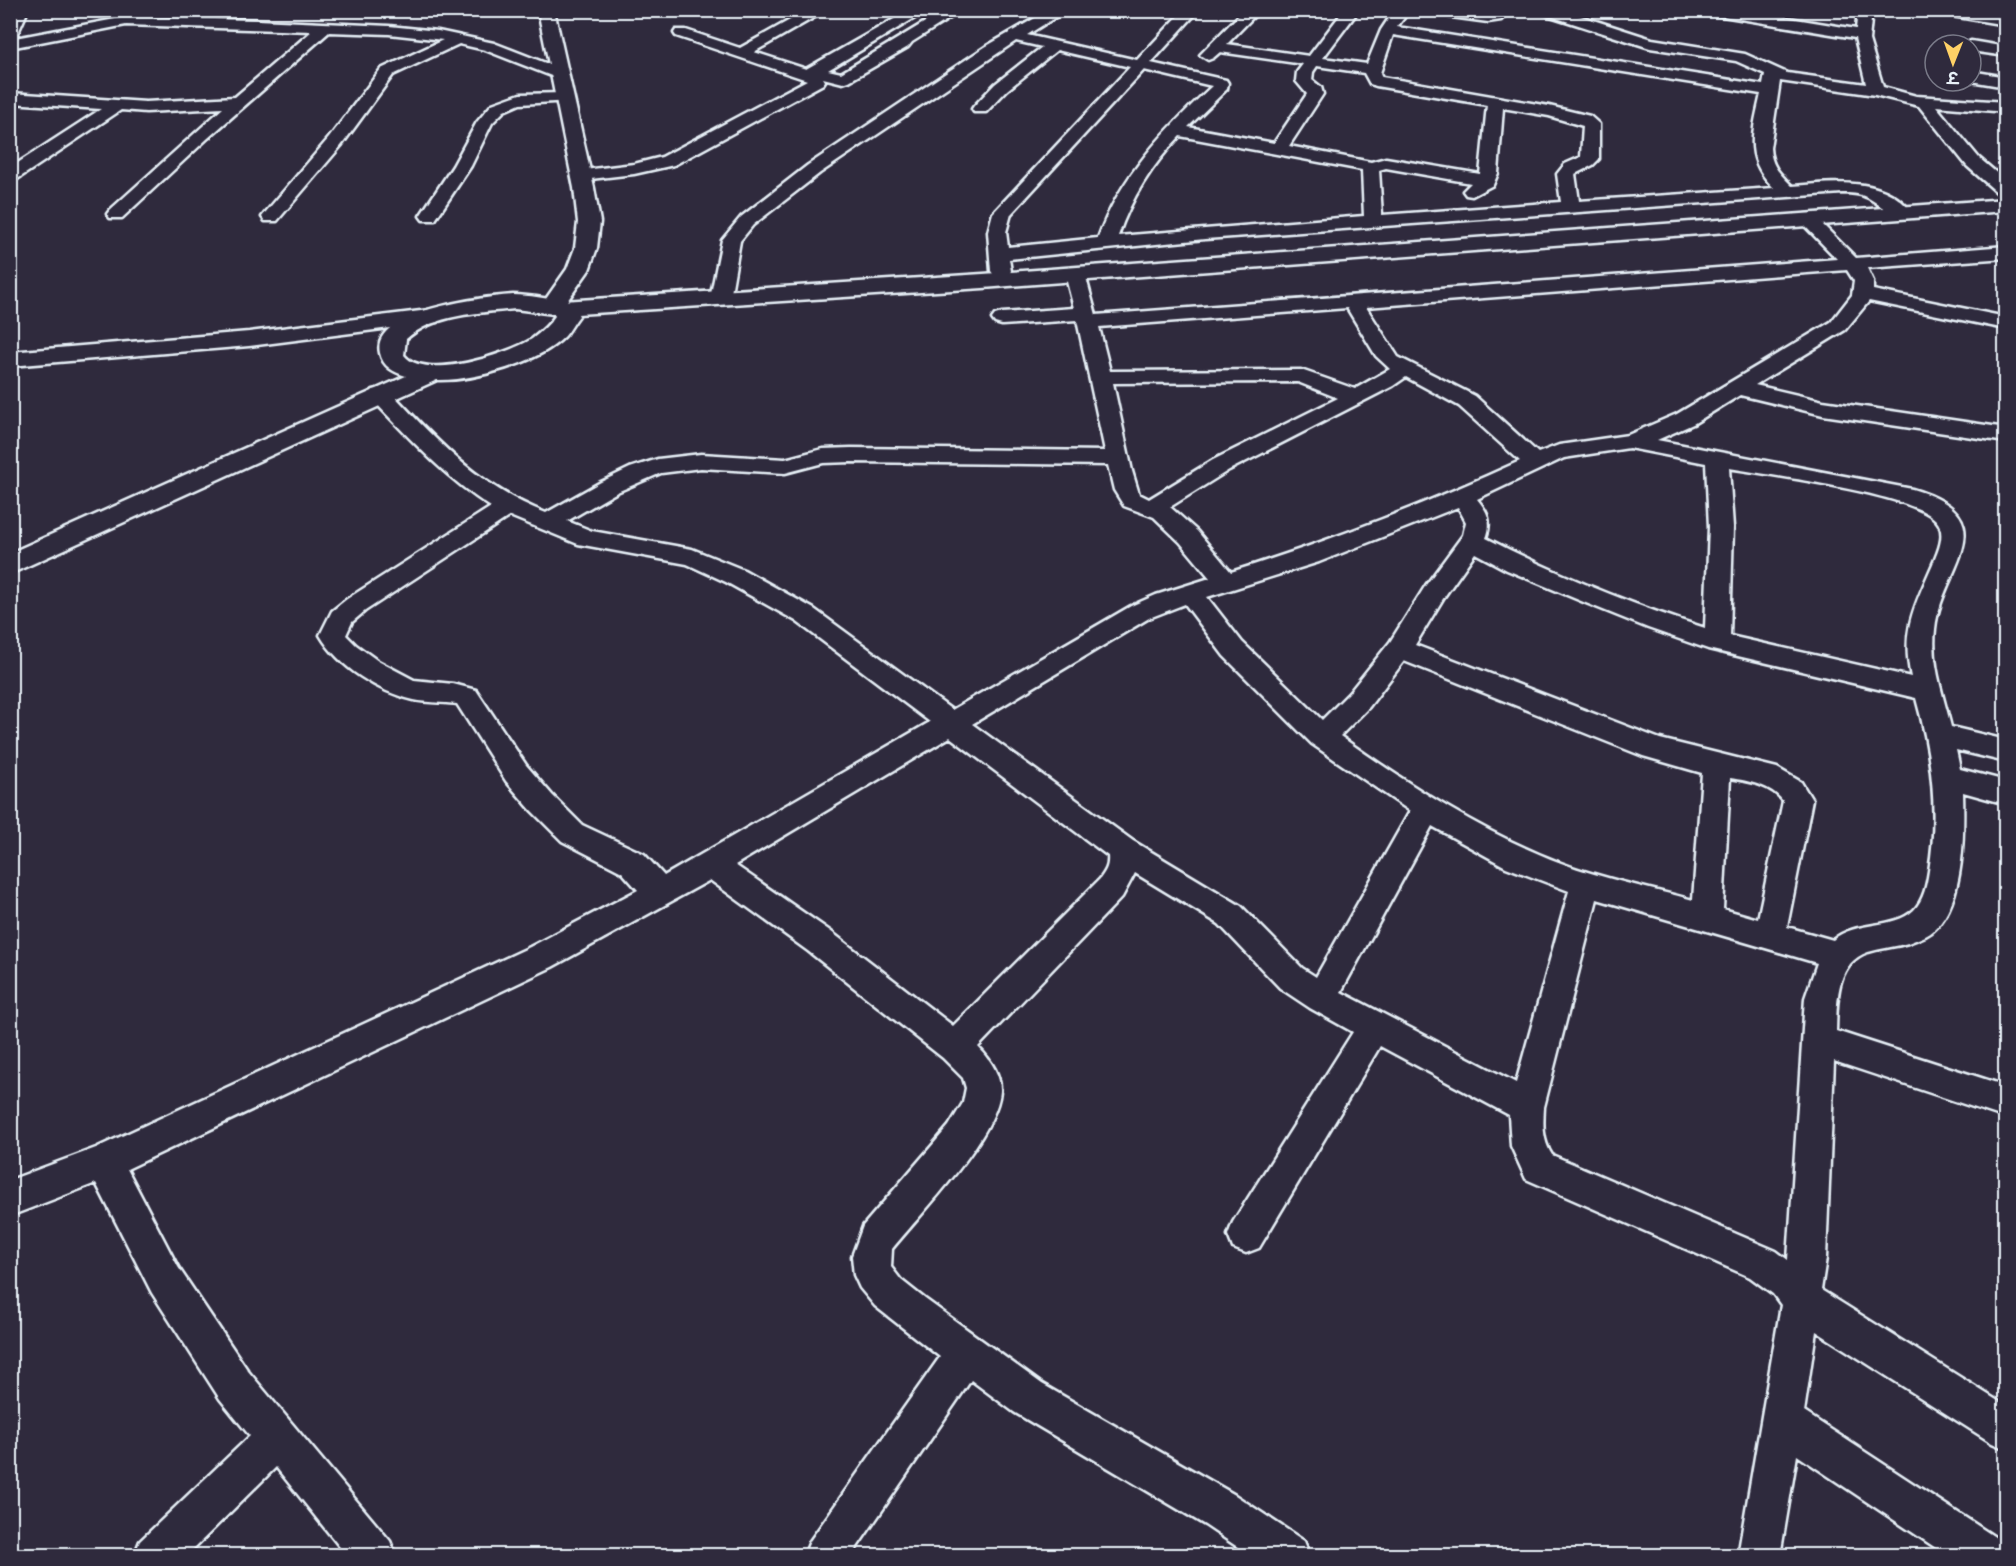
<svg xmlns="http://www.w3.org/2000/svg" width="2016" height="1566" font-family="'Architects Daughter','Playpen Sans Deva',sans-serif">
	<rect width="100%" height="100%" fill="#2f2a3d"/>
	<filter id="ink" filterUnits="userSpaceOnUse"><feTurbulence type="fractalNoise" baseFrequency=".0167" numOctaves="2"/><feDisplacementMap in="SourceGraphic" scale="12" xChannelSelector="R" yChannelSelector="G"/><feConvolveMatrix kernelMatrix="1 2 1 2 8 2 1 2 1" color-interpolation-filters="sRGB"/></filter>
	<g filter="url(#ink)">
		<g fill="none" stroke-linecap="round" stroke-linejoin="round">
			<defs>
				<path id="minor" d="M 14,10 L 28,10 L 17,35 L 10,39 L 10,17 Z
					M 523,10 L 550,10 L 554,14 L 547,18 L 525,13 Z
					M 808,10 L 827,10 L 754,52 L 806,69 L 910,10 L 928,10 L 828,70 L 841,73 L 945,10 L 963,10 L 912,42 L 908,47 L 849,81 L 843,83 L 823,78 L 825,81 L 823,84 L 674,165 L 634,174 L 582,180 L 576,179 L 573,175 L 576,171 L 634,164 L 662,157 L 807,80 L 676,36 L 674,33 L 676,30 L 686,30 L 740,48 Z
					M 1049,10 L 1067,10 L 1027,35 L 1137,60 L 1184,10 L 1199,10 L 1151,63 L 1226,80 L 1228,83 L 1227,89 L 1188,127 L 1274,143 L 1307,94 L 1296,81 L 1297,72 L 1303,64 L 1220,52 L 1213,58 L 1208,60 L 1200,55 L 1244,10 L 1260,10 L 1227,44 L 1309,56 L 1344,10 L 1359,10 L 1323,58 L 1367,64 L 1381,30 L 1393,12 L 1410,10 L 1397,27 L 1763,85 L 1765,74 L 1736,61 L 1650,48 L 1541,13 L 1539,10 L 1562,10 L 1652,39 L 1745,54 L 1787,73 L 1866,84 L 1855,38 L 1710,14 L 1703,10 L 1740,10 L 1856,29 L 1858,10 L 1872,10 L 1869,40 L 1883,87 L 1916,96 L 2006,102 L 2006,112 L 1936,106 L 1979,158 L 2006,181 L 2006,196 L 2000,195 L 1967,166 L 1919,106 L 1875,95 L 1780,81 L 1770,148 C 1771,166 1780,174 1792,186 C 1832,183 1885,175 1912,213 L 1909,217 C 1893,221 1881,203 1866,197 C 1859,193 1850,193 1842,193 L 1205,239 L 1009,259 L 1011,271 L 1008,275 L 994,275 L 991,271 L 988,232 L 993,213 L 1130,67 L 1057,50 L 1007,90 L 986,112 L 974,112 L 972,109 L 974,106 L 995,84 L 1042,47 L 1016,41 L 820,173 L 753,225 L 740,241 L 730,299 L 727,303 L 713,303 L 710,299 L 722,240 L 741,217 L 808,165 L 985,47 ZM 1393,35 L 1761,94 C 1753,131 1743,158 1774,188 L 1579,201 L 1575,174 L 1593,165 L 1599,159 L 1599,124 L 1590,116 L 1549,106 L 1382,77 L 1380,73 ZM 1317,66 L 1364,73 L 1370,84 L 1376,86 L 1487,105 L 1480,174 L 1386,158 L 1371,162 L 1289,146 L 1323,94 L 1321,87 L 1312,80 L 1313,72 ZM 1144,70 L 1212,86 C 1165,130 1120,176 1098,238 L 1008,247 L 1006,232 L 1011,214 ZM 1503,108 L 1549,116 L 1583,126 L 1581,157 L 1565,164 L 1557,174 L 1561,202 L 1382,215 L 1379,170 L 1386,168 L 1471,183 L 1463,191 L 1466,195 L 1472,196 L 1493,185 L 1498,173 ZM 1180,136 L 1362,170 L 1364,216 L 1118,236 C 1131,198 1152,165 1180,136 Z
					M 1422,10 L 1465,10 L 1488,14 L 1494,10 L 1510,10 L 1501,20 L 1488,22 L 1429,14 Z
					M 1951,10 L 1968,10 L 2006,17 L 2006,25 L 1952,16 L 1950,13 Z
					M 126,17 L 257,20 L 389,26 L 438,31 L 494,43 L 566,71 L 568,74 L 566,77 L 554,77 L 485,50 L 459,44 L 393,75 L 341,146 L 277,221 L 265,221 L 262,217 L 265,213 L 329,138 L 381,69 L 443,40 L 389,34 L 329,32 L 208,138 L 122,218 L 110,218 L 107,214 L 110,210 L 223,108 L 146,112 L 121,110 L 16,180 L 10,181 L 10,168 L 101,109 L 10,103 L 10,93 L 146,102 L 235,97 L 312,31 L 126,25 L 10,48 L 10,39 Z
					M 1971,41 L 2006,47 L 2006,56 L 1971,51 L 1971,45 L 1964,45 Z
					M 1971,71 L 2006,77 L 2006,87 L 1971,81 Z
					M 565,93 L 571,95 L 573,98 L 571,101 L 520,104 L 504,111 L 492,123 L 471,166 L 435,220 L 423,220 L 420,216 L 453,166 L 477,122 L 492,104 L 520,94 Z
					M 1807,214 L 1813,215 L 1856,258 L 2006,246 L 2006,258 L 1867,268 L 1873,281 L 1873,290 L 2006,317 L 2006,329 L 1869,301 L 1845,330 L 1755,385 L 1823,401 L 2006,428 L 2006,442 L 1823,415 L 1740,395 L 1693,424 L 1657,440 L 1912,489 C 2011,518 1941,568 1935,629 C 1931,664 1943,694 1951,727 L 2006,740 L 2006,762 L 1956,750 L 1960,769 L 2006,781 L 2006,804 L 1963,792 C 1964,830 1965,899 1936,928 C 1929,936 1918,939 1908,943 C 1895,947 1881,948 1868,952 C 1835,963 1837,1003 1836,1031 L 2006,1086 L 2006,1118 L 1834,1061 L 1826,1258 L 1821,1290 L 2006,1406 L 2006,1449 L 1992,1443 L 1816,1331 L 1804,1412 L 2001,1541 L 2006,1556 L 1948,1556 L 1797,1455 L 1780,1556 L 1738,1556 L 1781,1305 L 1773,1294 L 1750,1277 L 1526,1179 L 1511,1146 L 1509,1115 L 1380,1046 L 1259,1248 L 1246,1253 L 1233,1248 L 1228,1235 L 1233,1222 L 1353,1032 L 1310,1008 L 1280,988 L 1219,924 L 1135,873 L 1122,897 L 978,1047 C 988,1057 1001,1074 1000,1091 C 996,1137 922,1212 892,1249 L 891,1267 L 901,1280 L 925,1299 L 1042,1384 L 1235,1495 L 1304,1541 L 1310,1556 L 1251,1556 L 1205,1525 L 1014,1412 L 971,1380 L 851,1556 L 804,1556 L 810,1541 L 940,1357 L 875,1306 L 860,1288 L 854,1275 L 852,1256 L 863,1226 L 949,1126 L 963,1103 L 966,1088 L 963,1078 L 943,1058 L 808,951 L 710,880 L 552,967 L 127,1169 L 178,1267 L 248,1371 L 390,1541 L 396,1556 L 347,1556 L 276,1467 L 186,1556 L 134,1556 L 140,1541 L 250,1436 L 220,1399 L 152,1293 L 96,1183 L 10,1216 L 10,1180 L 96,1148 L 530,947 L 638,890 L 622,872 L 562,841 L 532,811 L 506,781 L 457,704 C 443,702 428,703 414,700 C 378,692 339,667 320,635 L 332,611 L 347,599 L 491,507 C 446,478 410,439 373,400 L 370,395 L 373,390 L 381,389 L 389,390 C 437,442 479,487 546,513 L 601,482 L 630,468 L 658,459 L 701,454 L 785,459 L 823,449 L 851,448 L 1105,451 L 1077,320 L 1002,325 L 995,323 L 992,319 L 995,315 L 1002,313 L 1074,308 L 1065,274 L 1068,270 L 1082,270 L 1085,274 L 1096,315 L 1837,259 L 1798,219 L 1801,215 ZM 1847,270 L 1854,281 L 1852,295 L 1831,322 L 1677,414 L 1628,435 L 1559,445 L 1538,453 L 1475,396 L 1398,357 L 1366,307 ZM 1347,308 L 1376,356 L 1390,369 L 1355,389 L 1301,370 L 1110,371 L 1099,327 ZM 1406,377 L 1459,406 L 1520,461 C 1426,504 1330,541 1231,572 L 1197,531 L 1170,507 L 1229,470 L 1393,386 ZM 1298,382 L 1338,398 L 1213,460 L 1149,499 L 1139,494 L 1132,471 L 1113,383 ZM 1629,448 L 1706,463 L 1709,527 L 1705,628 C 1630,604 1556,574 1486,538 C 1492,522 1488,512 1477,499 L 1564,458 ZM 851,462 L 1108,465 L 1114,490 L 1124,506 L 1154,517 L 1180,542 L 1210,578 L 1156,595 L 1131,606 L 952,710 L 814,609 L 744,570 L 692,549 L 592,531 L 567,521 L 617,492 L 661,473 L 701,468 L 785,473 L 823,463 ZM 1729,468 C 1769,475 1913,494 1936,520 C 1946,531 1940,547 1935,559 C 1917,602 1900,627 1911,677 L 1730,636 L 1733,527 ZM 1458,507 L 1466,522 L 1463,535 L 1426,585 L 1390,642 L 1349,693 L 1322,720 L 1242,642 L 1207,597 L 1319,562 ZM 510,516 L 578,544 L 687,564 L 726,582 L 796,621 L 930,722 L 664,876 L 644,854 L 582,825 L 552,795 L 526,765 L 476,690 L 453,684 L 414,680 L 378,661 L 356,645 L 346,635 L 352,622 L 365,611 ZM 1475,553 L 1507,570 L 1586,603 L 1648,628 L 1708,649 L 1916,698 C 1932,755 1939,812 1929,871 C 1927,884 1924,900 1914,910 C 1893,930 1856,920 1833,940 L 1787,927 L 1812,800 L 1801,782 L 1777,768 L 1660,739 L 1415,645 L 1444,597 ZM 1185,604 L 1224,656 L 1312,744 L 1410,811 L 1316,977 L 1302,968 L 1241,906 L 1133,841 L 972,724 L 1149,618 ZM 1404,661 L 1643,756 L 1702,773 L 1693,900 C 1649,888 1603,879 1561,863 C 1482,833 1409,785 1340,736 L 1369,707 ZM 950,737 L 1108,856 C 1109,866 1106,871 1100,879 L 953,1026 L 830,931 L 735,865 ZM 1730,778 C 1749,781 1772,785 1783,801 L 1758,919 L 1723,909 ZM 1432,826 L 1506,867 L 1569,891 L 1516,1083 L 1341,992 ZM 1597,899 L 1817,963 L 1805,998 L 1788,1260 L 1776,1251 L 1552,1155 C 1542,1140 1543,1124 1544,1107 Z"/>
				<path id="tertiary" d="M 538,10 L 554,10 L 594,188 L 600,222 L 597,248 L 589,270 L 560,311 L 552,313 L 544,311 L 541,306 L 567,269 L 575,248 L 578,222 L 574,188 Z"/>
				<path id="secondary" d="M 429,310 L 437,312 L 441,317 L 437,322 L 249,346 L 10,366 L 10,352 L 249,332 Z"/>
				<path id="primary" d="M 2006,199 L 2006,211 L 983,288 L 578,314 L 579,316 C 574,322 570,330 565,336 C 539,363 474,381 437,380 L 10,574 L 10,553 L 406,376 C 394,372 383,367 380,353 C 370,310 485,297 513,295 C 529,295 547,299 563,301 L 983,274 ZM 515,309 L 554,314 L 555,316 C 549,325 541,332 532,339 C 508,354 424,382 404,355 L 406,339 C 434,314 479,313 515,309 Z"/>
			</defs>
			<use href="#minor" stroke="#e8f1f8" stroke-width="5"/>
			<use href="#tertiary" stroke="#e8f1f8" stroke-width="5"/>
			<use href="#secondary" stroke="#e8f1f8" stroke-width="5"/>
			<use href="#primary" stroke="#e8f1f8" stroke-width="5"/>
			<use href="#minor" fill="#2f2a3d" fill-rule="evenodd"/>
			<use href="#tertiary" fill="#2f2a3d" fill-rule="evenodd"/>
			<use href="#secondary" fill="#2f2a3d" fill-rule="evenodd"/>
			<use href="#primary" fill="#2f2a3d" fill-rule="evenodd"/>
		</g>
	</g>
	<rect width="2016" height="1566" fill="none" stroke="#2f2a3d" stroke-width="36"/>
	<rect x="18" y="18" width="1980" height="1530" fill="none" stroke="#e8f1f8" stroke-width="2" filter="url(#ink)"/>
	<g transform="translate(1953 63) rotate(181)"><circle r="28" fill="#2f2a3d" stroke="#797a88" stroke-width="1.5"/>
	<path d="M0-4.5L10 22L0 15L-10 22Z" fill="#ffd166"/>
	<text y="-9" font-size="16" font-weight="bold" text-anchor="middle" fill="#e8f1f8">उ</text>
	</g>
</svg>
